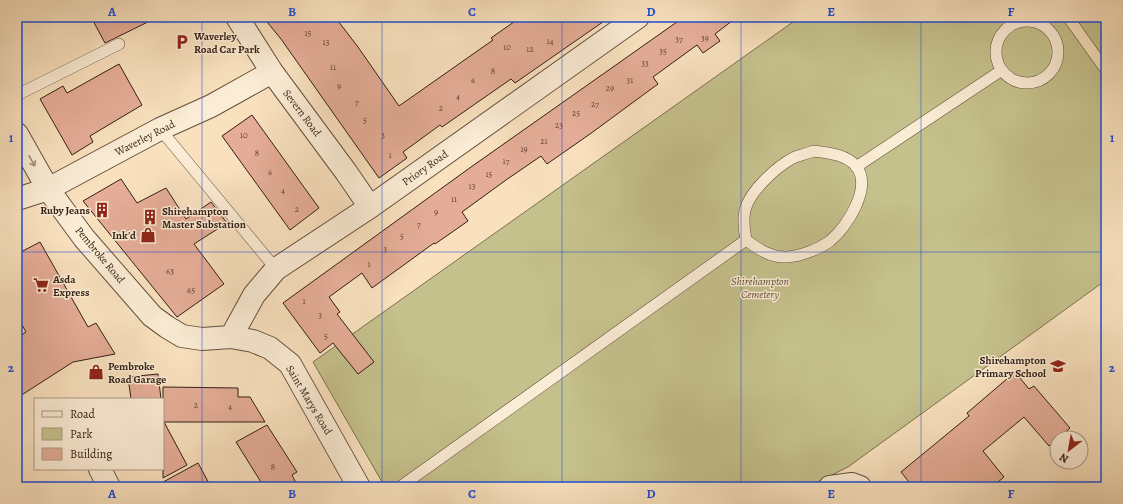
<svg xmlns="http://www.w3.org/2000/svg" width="1123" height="504" font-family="Alegreya,serif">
	<rect width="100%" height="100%" fill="#f9e1be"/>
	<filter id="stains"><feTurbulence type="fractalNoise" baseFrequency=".005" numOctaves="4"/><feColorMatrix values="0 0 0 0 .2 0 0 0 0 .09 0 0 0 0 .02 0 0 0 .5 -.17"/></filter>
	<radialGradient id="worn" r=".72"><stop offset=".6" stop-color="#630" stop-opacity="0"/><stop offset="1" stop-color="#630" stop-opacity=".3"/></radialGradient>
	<path fill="#c5c18c" stroke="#7c7050" d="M 800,17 L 1061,17 L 1106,80 L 1106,280 L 848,467 L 807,487 L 385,487 L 313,362 Z
		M 1075,17 L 1106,17 L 1106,61 Z"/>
	<path fill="#e5ad97" stroke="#331e15" d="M 91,17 L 158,17 L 105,43 Z
		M 263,17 L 335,17 L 358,47 L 399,106 L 493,40 L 491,38 L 521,17 L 610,17 L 515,83 L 511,79 L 442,127 L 440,125 L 403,152 L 407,158 L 379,178 L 281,39 Z
		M 684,17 L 737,17 L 715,34 L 720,41 L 703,53 L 697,45 L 653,77 L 658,84 L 590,134 L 547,164 L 541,156 L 506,180 L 462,212 L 468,221 L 435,244 L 434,243 L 372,288 L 362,273 L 329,297 L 340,312 L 337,314 L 374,362 L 358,374 L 333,343 L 320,353 L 283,303 L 471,167 Z
		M 119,64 L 142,105 L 90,136 L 93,142 L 72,155 L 40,99 L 63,86 L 67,93 Z
		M 252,115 L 319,208 L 290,230 L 222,136 Z
		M 121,179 L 137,203 L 166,188 L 186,219 L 211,202 L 227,223 L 194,244 L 224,284 L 177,317 L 83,201 Z
		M 40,242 L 88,327 L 96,323 L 115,354 L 73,362 L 17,398 L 17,338 L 26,332 L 17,316 L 17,254 Z
		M 1015,372 L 1029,389 L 1034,386 L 1070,428 L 1049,446 L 1024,417 L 983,451 L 1004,477 L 992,487 L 913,487 L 901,472 L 969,416 L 967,413 Z
		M 158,374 L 161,399 L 131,399 L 128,377 Z
		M 163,387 L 238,388 L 238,397 L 250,397 L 265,422 L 164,422 L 187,465 L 163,478 Z
		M 267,425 L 297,472 L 292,475 L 298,487 L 264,487 L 236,442 Z
		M 198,463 L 211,487 L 154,487 Z"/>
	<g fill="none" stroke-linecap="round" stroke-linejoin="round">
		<defs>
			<path id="lane" d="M996 52a31 31 0 1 1 62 0a31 31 0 1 1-62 0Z
				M 17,95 L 119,44
				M 160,129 L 276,269
				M 813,151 C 828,153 845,154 856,166 C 873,187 847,227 830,241 C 819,249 801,256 787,257 C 771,258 758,249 746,240 C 744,230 743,220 745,210 C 750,191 776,167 793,158 C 799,155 807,154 813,151 Z
				M 856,167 L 1002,70
				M 400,487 L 746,240"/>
			<path id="street" d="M 237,17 L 272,72 L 346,172 L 370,207
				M 17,134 L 48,189 L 84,238 L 152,316 L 167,327 L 182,336 L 202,339 L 231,337 L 253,341 L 270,348 L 290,364 L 359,487
				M 17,199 L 48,189 L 160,129 L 211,106 L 272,72
				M 231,337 L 254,295 L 276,269 L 370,207 L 638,17
				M 100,469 L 109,487
				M 830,487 L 852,484 L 860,487"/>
		</defs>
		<use href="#lane" stroke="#644f3f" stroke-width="12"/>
		<use href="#street" stroke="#644f3f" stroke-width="24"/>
		<use href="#lane" stroke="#fbecd5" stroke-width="11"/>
		<use href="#street" stroke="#fbecd5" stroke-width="22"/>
	</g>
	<defs><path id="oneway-shaft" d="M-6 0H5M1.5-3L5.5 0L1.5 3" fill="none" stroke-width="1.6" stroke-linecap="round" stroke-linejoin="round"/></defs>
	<use stroke="#a18f7f" href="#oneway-shaft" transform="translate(32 161) rotate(61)"/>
	<path fill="none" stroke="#1d4ed8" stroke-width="1" stroke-opacity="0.55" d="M 202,17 L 202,487M 382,17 L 382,487M 562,17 L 562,487M 741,17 L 741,487M 921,17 L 921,487M 17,252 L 1106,252"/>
	<defs>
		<symbol id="parking-bare" viewBox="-9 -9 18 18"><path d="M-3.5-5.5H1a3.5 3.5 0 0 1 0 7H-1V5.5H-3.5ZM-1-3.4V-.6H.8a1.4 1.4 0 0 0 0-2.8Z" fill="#8f2418" stroke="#fbecd5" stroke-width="2.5" paint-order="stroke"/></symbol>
		<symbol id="building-bare" viewBox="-9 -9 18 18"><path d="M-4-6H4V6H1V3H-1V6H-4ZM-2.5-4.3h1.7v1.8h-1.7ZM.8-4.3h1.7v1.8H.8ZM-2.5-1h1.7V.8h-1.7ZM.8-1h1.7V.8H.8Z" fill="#8f2418" stroke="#fbecd5" stroke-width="2.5" paint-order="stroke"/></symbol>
		<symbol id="shop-bare" viewBox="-9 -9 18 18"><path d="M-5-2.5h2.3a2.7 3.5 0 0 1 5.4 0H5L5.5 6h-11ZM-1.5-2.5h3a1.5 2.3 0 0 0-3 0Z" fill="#8f2418" stroke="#fbecd5" stroke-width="2.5" paint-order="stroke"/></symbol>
		<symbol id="supermarket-bare" viewBox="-9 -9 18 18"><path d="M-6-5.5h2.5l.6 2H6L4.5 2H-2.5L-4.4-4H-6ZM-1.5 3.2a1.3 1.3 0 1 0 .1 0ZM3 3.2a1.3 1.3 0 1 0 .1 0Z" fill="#8f2418" stroke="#fbecd5" stroke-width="2.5" paint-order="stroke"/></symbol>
		<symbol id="school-bare" viewBox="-9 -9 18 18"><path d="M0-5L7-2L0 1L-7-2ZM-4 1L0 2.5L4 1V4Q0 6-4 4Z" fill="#8f2418" stroke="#fbecd5" stroke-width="2.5" paint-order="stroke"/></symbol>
	</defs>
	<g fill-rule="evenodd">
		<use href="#parking-bare" x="171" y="31" width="22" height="22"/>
		<use href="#building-bare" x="91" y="199" width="22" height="22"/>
		<use href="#building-bare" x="139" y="206" width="22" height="22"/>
		<use href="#shop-bare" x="137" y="224" width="22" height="22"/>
		<use href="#supermarket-bare" x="30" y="274" width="22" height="22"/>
		<use href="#school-bare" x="1047" y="355" width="22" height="22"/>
		<use href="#shop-bare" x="85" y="361" width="22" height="22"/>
	</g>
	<g text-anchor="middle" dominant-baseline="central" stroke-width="3" stroke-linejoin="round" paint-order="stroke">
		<g font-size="9" fill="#604236">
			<text x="308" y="33">15</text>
			<text x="705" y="38">39</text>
			<text x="679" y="39">37</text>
			<text x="550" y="41">14</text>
			<text x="326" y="42">13</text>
			<text x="507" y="47">10</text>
			<text x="530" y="49">12</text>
			<text x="663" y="51">35</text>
			<text x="645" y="63">33</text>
			<text x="333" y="67">11</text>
			<text x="493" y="71">8</text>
			<text x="473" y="80">6</text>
			<text x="630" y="80">31</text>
			<text x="339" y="86">9</text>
			<text x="610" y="88">29</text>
			<text x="458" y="96">4</text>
			<text x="357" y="102">7</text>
			<text x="595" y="104">27</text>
			<text x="441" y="108">2</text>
			<text x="576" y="113">25</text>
			<text x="365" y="120">5</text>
			<text x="559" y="125">23</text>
			<text x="244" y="135">10</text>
			<text x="383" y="135">3</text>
			<text x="544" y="141">21</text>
			<text x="524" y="149">19</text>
			<text x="257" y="153">8</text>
			<text x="390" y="155">1</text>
			<text x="506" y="161">17</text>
			<text x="270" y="172">6</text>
			<text x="489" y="174">15</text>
			<text x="472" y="186">13</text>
			<text x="283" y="190">4</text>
			<text x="454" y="199">11</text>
			<text x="297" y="209">2</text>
			<text x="436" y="212">9</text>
			<text x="419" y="224">7</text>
			<text x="402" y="236">5</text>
			<text x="385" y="249">3</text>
			<text x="369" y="264">1</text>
			<text x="170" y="271">63</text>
			<text x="191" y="290">65</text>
			<text x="304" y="301">1</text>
			<text x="320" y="315">3</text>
			<text x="326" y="336">5</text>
			<text x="196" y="405">2</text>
			<text x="230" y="406">4</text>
			<text x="273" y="467">8</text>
		</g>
		<g font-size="11" font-weight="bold" fill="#331e15" stroke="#fbecd5" text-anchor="start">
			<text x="194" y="36">Waverley<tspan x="194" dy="13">Road Car Park</tspan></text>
			<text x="90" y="210" text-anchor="end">Ruby Jeans</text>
			<text x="162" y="211">Shirehampton<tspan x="162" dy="13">Master Substation</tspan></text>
			<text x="136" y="235" text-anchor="end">Ink'd</text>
			<text x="53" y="279">Asda<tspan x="53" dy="13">Express</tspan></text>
			<text x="1046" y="360" text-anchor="end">Shirehampton<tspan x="1046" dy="13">Primary School</tspan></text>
			<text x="108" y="366">Pembroke<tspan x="108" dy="13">Road Garage</tspan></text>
		</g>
		<g font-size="11" fill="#331e15" stroke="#fbecd5">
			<text transform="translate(302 113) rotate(53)">Severn Road</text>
			<text transform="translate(145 138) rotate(-27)">Waverley Road</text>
			<text transform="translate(425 168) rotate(-35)">Priory Road</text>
			<text transform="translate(100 255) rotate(50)">Pembroke Road</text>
			<text transform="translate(309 400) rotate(59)">Saint Marys Road</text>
		</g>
		<g font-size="11" font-style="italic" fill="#5f4f39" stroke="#fbecd5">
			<text x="760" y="281">Shirehampton<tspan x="760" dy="13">Cemetery</tspan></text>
		</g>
	</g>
	<rect width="1123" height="504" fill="none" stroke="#f9e1be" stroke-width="44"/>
	<rect x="34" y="398" width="130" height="72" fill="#fbecd5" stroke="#ab9a88"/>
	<rect x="42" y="411" width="20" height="6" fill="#fbecd5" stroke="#ab9a88"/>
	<text x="70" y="418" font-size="12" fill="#331e15">Road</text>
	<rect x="42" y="428" width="20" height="12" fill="#c5c18c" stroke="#ab9a88"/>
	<text x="70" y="438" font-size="12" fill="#331e15">Park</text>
	<rect x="42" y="448" width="20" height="12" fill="#e5ad97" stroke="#ab9a88"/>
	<text x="70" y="458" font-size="12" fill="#331e15">Building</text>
	<g transform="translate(1069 450) rotate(211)"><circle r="19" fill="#fbecd5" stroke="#ab9a88"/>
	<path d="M0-3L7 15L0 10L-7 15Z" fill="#8f2418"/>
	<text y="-6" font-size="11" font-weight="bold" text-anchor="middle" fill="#331e15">N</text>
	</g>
	<rect x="22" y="22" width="1079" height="460" fill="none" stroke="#1d4ed8" stroke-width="1.5"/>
	<g font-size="13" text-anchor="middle" font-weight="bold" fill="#1d4ed8">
		<text x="112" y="16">A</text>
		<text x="292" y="16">B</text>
		<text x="472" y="16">C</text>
		<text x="651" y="16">D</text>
		<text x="831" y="16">E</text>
		<text x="1011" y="16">F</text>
		<text x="11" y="142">1</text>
		<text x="1112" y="142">1</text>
		<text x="11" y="372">2</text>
		<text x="1112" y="372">2</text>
		<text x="112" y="498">A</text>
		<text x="292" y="498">B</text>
		<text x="472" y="498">C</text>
		<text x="651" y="498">D</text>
		<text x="831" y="498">E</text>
		<text x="1011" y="498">F</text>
	</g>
	<rect width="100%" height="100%" filter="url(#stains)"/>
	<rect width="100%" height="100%" fill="url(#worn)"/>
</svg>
